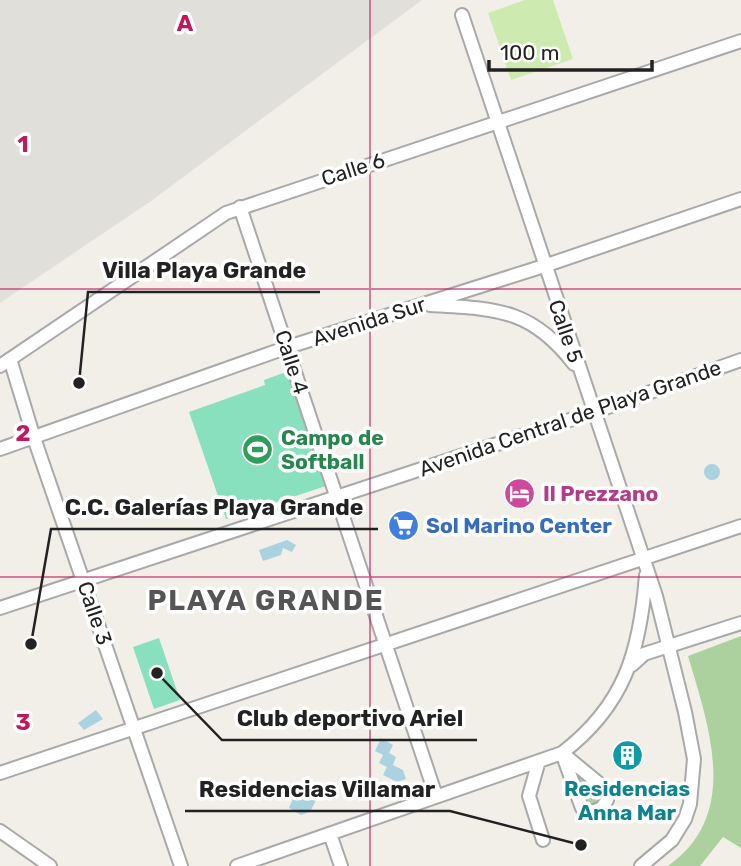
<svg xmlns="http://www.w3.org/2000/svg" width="741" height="866" font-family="Rubik,sans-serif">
	<rect width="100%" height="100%" fill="#f2efe9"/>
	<path fill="#e1dfda" d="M 0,0 L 422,0 L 151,201 L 0,303 Z"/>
	<path fill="#cdebb0" d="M 525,0 L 553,0 L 573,59 L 511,80 L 488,13 Z"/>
	<path fill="#add19e" d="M 741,636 L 741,848 L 723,837 L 700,866 L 668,866 C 741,815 709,727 688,656 Z
		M 576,776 L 599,787 L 600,799 L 597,804 L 586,806 Z"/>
	<path fill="#88e0be" d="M 289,371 L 326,486 L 226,519 L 189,412 L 265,385 L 264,380 Z
		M 159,638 L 180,700 L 154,709 L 133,647 Z"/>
	<path fill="#aad3df" d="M704 472a8 8 0 1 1 16 0a8 8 0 1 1-16 0Z
		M 287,540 L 296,545 L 292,552 L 283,548 L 281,555 L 263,561 L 259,550 Z
		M 96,710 L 103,719 L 84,730 L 78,723 Z
		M 381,738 L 393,745 L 389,753 L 396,757 L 393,765 L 403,770 L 406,779 L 397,782 L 383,775 L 387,767 L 379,763 L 383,755 L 375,751 Z
		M 297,788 L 316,800 L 310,812 L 301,815 L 289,808 Z"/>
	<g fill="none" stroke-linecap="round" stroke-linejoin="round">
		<defs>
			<path id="minor" d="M 462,15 L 656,596 L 685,712 L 694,759 L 690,804 L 685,819 L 672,840 L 641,866
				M 240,207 L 436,796
				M 430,305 C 496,309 531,308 574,364
				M 10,359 L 34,438 L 181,866
				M 0,366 L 226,213 L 741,41
				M 0,449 L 288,347 L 544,266 L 741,199
				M 0,608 L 594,412 L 741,360
				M 632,665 L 644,654 L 741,623
				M 562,753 L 602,786 L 607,800 L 602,808 L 592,812 L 582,808 Z
				M 538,764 L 529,796 L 543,840
				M 0,773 L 741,526
				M 0,831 L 50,866
				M 330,834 L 341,866
				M 237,866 L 562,753 C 625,705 640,651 646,575"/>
		</defs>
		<use href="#minor" stroke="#a9a9a9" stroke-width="16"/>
		<use href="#minor" stroke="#fff" stroke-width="12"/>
	</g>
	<path fill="none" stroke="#c2185b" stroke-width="2" stroke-opacity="0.55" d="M 370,0 L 370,866M 0,289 L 741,289M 0,577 L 741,577"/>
	<defs>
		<symbol id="stadium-disc" viewBox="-11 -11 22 22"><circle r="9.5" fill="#2e9e5b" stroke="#fff"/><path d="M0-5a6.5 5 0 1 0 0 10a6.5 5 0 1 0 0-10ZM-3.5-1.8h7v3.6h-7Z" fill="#fff"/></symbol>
		<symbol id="hotel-disc" viewBox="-11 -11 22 22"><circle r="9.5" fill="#d1479c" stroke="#fff"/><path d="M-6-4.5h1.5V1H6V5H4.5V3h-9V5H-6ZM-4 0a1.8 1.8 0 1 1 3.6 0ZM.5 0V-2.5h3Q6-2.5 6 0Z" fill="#fff"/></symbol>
		<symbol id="supermarket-disc" viewBox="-11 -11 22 22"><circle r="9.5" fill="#3f7fe0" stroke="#fff"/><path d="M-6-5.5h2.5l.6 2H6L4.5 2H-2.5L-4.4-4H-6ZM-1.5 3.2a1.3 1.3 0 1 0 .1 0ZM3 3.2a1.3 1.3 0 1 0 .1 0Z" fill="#fff"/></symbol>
		<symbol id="building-disc" viewBox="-11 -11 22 22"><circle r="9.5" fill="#0f9aa8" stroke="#fff"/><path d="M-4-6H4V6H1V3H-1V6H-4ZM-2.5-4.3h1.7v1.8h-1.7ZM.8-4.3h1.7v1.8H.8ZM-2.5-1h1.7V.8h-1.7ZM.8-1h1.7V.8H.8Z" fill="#fff"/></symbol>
	</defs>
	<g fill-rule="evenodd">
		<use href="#stadium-disc" x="240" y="432" width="35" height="35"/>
		<use href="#hotel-disc" x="502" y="476" width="35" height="35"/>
		<use href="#supermarket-disc" x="386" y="508" width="35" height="35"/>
		<use href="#building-disc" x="610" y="738" width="35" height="35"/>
	</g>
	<g text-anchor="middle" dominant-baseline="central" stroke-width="7" stroke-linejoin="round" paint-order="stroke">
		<g font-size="21" fill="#222" stroke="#fff">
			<text transform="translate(353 169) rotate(-18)">Calle 6</text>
			<text transform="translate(369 321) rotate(-18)">Avenida Sur</text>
			<text transform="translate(566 331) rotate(71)">Calle 5</text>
			<text transform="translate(292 362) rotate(72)">Calle 4</text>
			<text transform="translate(570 418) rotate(-19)">Avenida Central de Playa Grande</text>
			<text transform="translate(95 613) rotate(71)">Calle 3</text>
		</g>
		<g font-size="21" font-weight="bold" fill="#27864d" stroke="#fff" text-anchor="start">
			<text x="281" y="437">Campo de<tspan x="281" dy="24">Softball</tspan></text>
		</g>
		<g font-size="21" font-weight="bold" fill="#b23c85" stroke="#fff" text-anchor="start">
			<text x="543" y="493">Il Prezzano</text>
		</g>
		<g font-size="21" font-weight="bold" fill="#366cbe" stroke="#fff" text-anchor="start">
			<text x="426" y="525">Sol Marino Center</text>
		</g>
		<g font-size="21" font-weight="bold" fill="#0d838f" stroke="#fff">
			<text x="627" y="788">Residencias<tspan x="627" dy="24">Anna Mar</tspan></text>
		</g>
		<g font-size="28" font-weight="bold" letter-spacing="2" fill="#555" stroke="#fff">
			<text x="266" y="600">PLAYA GRANDE</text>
		</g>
	</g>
	<g font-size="23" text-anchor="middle" font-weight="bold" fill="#c2185b" stroke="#fff" stroke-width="7" stroke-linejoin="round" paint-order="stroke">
		<text x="185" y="31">A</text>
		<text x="23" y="152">1</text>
		<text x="23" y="441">2</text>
		<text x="23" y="730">3</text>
	</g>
	<path fill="none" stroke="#222" stroke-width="2.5" d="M79 383L88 292H320M31 644L51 529H378M157 673L222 740H477M581 845L450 811H185"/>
	<g fill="#222" stroke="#fff" stroke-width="2.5">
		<circle cx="79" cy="383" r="7"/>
		<circle cx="31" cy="644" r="7"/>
		<circle cx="157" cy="673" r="7"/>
		<circle cx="581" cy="845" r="7"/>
	</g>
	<g font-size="23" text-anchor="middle" font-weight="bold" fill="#222" stroke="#fff" stroke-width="7" stroke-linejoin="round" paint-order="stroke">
		<text x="204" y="278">Villa Playa Grande</text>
		<text x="214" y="515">C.C. Galerías Playa Grande</text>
		<text x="350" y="726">Club deportivo Ariel</text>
		<text x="317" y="797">Residencias Villamar</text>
	</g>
	<path d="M489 60v10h163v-10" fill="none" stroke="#222222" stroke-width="3.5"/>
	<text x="500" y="60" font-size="21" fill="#222222" stroke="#ffffff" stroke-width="5" paint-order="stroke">100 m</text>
</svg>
